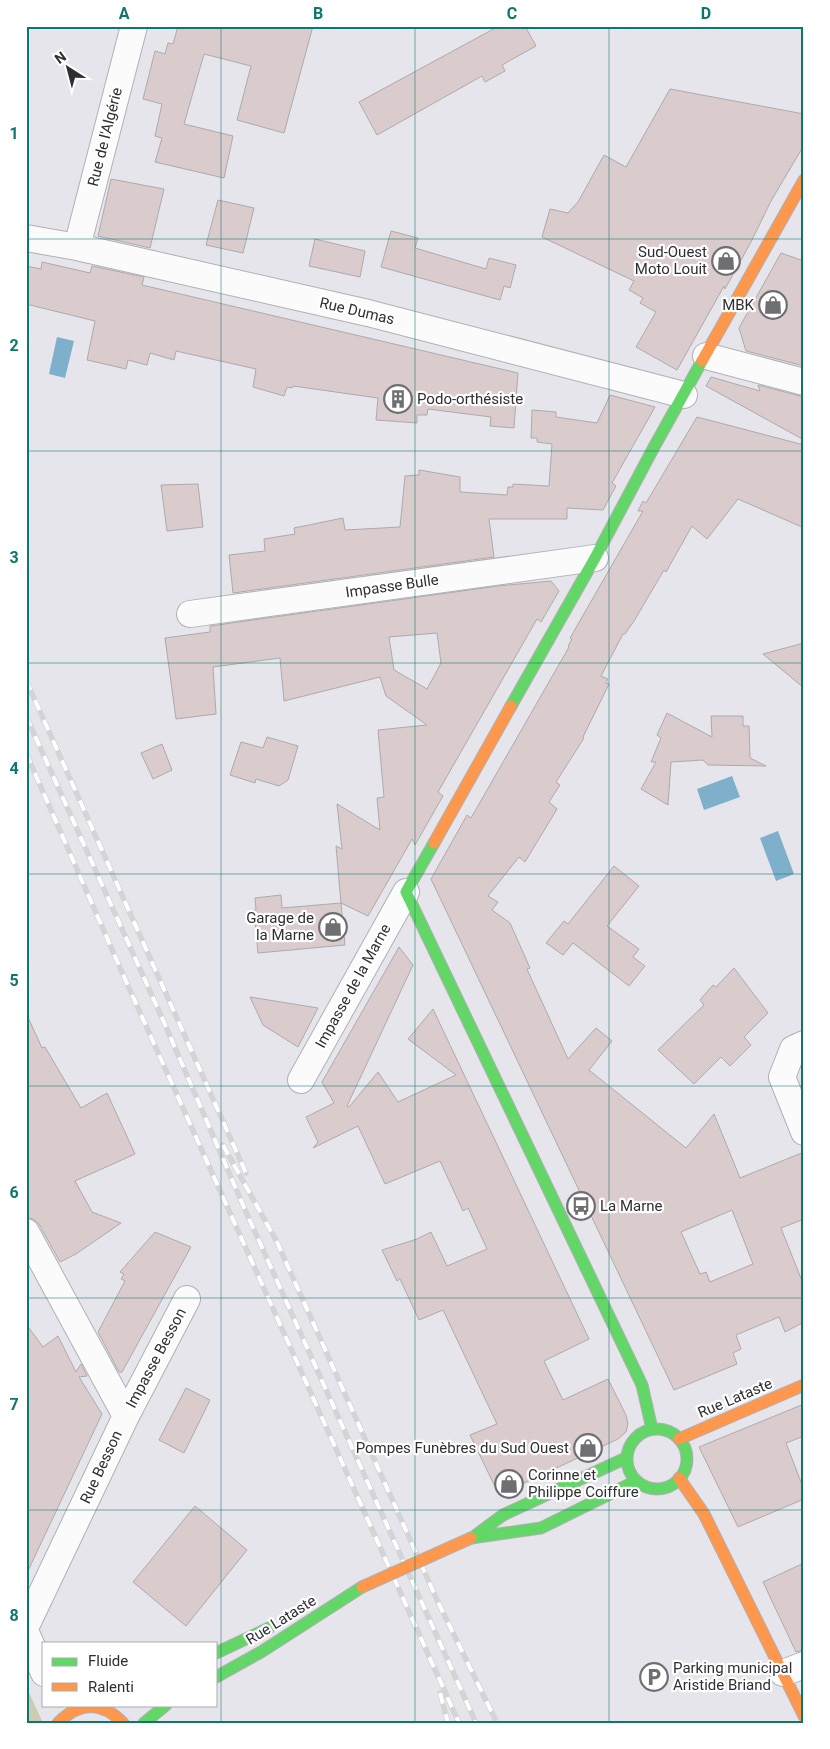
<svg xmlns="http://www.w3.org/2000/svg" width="830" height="1749" font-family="Roboto,sans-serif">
	<rect width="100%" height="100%" fill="#e6e5eb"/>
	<path fill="#cacdb2" d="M 26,1686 L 43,1723 L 26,1723 Z"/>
	<path fill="#7eb0cc" d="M 57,337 L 74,341 L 65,378 L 49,374 Z
		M 732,776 L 740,797 L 704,810 L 697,789 Z
		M 778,831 L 794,874 L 776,881 L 760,838 Z"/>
	<path fill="#dacbcc" stroke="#adaaac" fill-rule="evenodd" d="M 178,26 L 313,26 L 284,133 L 237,120 L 251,66 L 204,54 L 184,124 L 233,136 L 224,178 L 155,162 L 162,138 L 155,136 L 162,104 L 143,99 L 155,51 L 165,54 L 168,43 L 173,44 Z
		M 499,26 L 525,26 L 536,46 L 502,65 L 505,71 L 485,82 L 482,76 L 377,135 L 359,102 Z
		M 670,89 L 804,114 L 804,145 L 771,201 L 751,242 L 725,289 L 724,286 L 677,370 L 636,347 L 656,312 L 640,303 L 643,298 L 629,290 L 634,281 L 542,237 L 550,209 L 568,213 L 578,202 L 604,155 L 626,167 Z
		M 111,179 L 164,189 L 150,248 L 98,236 Z
		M 218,200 L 254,208 L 243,253 L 206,245 Z
		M 391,231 L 418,238 L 415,248 L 486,269 L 489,258 L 516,265 L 510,288 L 504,286 L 500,300 L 381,267 Z
		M 315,239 L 365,251 L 360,277 L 309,266 Z
		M 781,253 L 804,261 L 804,366 L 746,351 L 739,328 Z
		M 42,262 L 90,273 L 92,266 L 144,277 L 142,285 L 518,373 L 514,428 L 490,426 L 491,417 L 428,409 L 427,415 L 417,415 L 417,423 L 376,420 L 378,398 L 293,386 L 292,388 L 287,387 L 284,396 L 253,387 L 256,369 L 176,351 L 174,360 L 150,353 L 147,365 L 128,360 L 126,369 L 87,360 L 95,321 L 26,304 L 26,266 L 41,269 Z
		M 711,377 L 760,391 L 758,385 L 804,397 L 804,440 L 706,386 Z
		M 610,395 L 655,407 L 612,483 L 616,486 L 603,510 L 567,508 L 567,519 L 489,519 L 494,557 L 233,593 L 229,555 L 265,551 L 264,539 L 295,534 L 294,528 L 343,518 L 345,530 L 400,527 L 405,476 L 419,475 L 419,470 L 460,477 L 460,492 L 507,495 L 508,487 L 513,487 L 513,484 L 549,486 L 552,444 L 537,442 L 537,438 L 531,438 L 532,410 L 556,412 L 556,417 L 597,423 Z
		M 697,417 L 804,445 L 804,528 L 738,499 L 707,539 L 692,526 L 666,572 L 664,570 L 634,621 L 625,634 L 623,634 L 601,676 L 608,679 L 606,683 L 609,684 L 583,737 L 584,738 L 556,782 L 560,785 L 549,802 L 557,809 L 525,862 L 519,857 L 488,896 L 498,902 L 492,910 L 510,923 L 530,968 L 527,969 L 568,1059 L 596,1028 L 612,1041 L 589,1070 L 686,1148 L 714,1114 L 740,1178 L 804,1152 L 804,1219 L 781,1228 L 804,1286 L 804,1322 L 785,1332 L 779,1317 L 736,1335 L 741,1349 L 733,1353 L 737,1364 L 674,1390 L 431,879 L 467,815 L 471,818 L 569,647 L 568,646 L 572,639 L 570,638 L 643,511 L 638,511 L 643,501 L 646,503 ZM 732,1210 L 753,1264 L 710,1282 L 706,1272 L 700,1274 L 681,1232 Z
		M 198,484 L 203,527 L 167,531 L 161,485 Z
		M 551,581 L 559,591 L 541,622 L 537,619 L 438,792 L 443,796 L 415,845 L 412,839 L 368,916 L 341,903 L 336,846 L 342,849 L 337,804 L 380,830 L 377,798 L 384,797 L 378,730 L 427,725 L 386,696 L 380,677 L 284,701 L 280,658 L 213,667 L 216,714 L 176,719 L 165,638 L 210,632 L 210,626 L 498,586 ZM 437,633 L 441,663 L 427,689 L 394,670 L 389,637 Z
		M 804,643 L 804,688 L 763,654 Z
		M 667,713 L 712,737 L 711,716 L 743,716 L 743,726 L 749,726 L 750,758 L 766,766 L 708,765 L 703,760 L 671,762 L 668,805 L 641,789 L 656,762 L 651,762 L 661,738 L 657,735 Z
		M 267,737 L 298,746 L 288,780 L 279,786 L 256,779 L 255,783 L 230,775 L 241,742 L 263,748 Z
		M 162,744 L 172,770 L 153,779 L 141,753 Z
		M 614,866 L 639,886 L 607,926 L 639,949 L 633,957 L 645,966 L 629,986 L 573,943 L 563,955 L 546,943 L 564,921 L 568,924 Z
		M 281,895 L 282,908 L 341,903 L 345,945 L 258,953 L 254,910 L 256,910 L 255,898 Z
		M 399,947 L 413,965 L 347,1106 L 349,1107 L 378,1072 L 398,1102 L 456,1075 L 408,1039 L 433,1009 L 589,1339 L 544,1361 L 563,1400 L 608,1379 L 626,1415 L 628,1424 L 626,1432 L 618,1439 L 499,1495 L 470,1435 L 497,1424 L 443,1310 L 419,1320 L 400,1279 L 397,1281 L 382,1250 L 417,1239 L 431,1232 L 447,1266 L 487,1249 L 468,1208 L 463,1211 L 440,1161 L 385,1184 L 358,1126 L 313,1148 L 318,1142 L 306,1117 L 334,1103 L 322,1082 Z
		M 734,968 L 768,1013 L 744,1037 L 751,1045 L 730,1066 L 721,1057 L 694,1084 L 658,1050 L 704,1005 L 700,1000 L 713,985 L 716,987 Z
		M 250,997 L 318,1008 L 298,1047 L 263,1025 Z
		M 26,1013 L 42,1048 L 45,1047 L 81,1108 L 107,1093 L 135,1154 L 75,1181 L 92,1212 L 121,1223 L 76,1254 L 60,1262 L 39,1224 L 33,1219 L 26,1217 Z
		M 155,1232 L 191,1247 L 122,1372 L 119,1372 L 98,1332 L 125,1281 L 121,1279 L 124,1274 L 120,1272 Z
		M 26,1324 L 43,1347 L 58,1336 L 76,1372 L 81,1364 L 87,1376 L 79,1377 L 102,1414 L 26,1575 Z
		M 186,1388 L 210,1400 L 184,1453 L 159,1440 Z
		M 804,1404 L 804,1436 L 786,1443 L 804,1490 L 804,1499 L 738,1527 L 699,1447 Z
		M 195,1506 L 247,1550 L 186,1626 L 133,1582 Z
		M 804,1563 L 804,1650 L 796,1652 L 763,1582 Z"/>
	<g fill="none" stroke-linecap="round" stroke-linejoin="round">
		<defs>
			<path id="street" d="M 26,238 L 77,247 L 368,313 L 684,395
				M 77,247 L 134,26
				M 706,356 L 804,382
				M 190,614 L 595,558
				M 804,1044 L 793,1049 L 782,1077 L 804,1132
				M 301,1080 L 406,892
				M 26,1232 L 126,1416
				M 26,1626 L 126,1416 L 187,1299
				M 26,1633 L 44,1673
				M 783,1673 L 804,1665"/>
			<path id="fast" d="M 511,706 L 595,558 L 654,447 L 702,361
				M 434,843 L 406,892 L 642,1385 L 652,1429
				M627 1459a30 30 0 1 1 60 0a30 30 0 1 1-60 0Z
				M 476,1535 L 503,1515 L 626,1458
				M 471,1538 L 541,1528 L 636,1481
				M 216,1653 L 269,1628
				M 216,1677 L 261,1652 L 362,1587
				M 144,1723 L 166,1705"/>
			<path id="slow" d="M 702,361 L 804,180
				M 434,843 L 511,706
				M 679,1439 L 804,1385
				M 679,1478 L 704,1514 L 804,1716
				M 58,1723 C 80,1701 102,1701 123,1723"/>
		</defs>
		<use href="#street" stroke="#b1b0b5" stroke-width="28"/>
		<use href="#fast" stroke="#b1b0b5" stroke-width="13"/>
		<use href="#slow" stroke="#b1b0b5" stroke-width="13"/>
		<use href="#street" stroke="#fbfbfc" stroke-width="26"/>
		<use href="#fast" stroke="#63d668" stroke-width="11"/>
		<use href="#slow" stroke="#ff974d" stroke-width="11"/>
		<defs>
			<path id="rail" d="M 26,680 L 246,1173
				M 26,716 L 163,1020 L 246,1212 L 476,1723
				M 26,753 L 125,979 L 459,1723
				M 223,1145 L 277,1242 L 438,1602 L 497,1723
				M 440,1693 L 448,1723"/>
		</defs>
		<use href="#rail" stroke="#d4d4d6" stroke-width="5.5"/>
		<use href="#rail" stroke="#fff" stroke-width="4" stroke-dasharray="11" stroke-linecap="butt"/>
		<defs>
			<path id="slow-bridge" d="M 362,1587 L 471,1538"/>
		</defs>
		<use href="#slow-bridge" stroke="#b1b0b5" stroke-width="13" stroke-linecap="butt"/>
		<use href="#slow-bridge" stroke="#ff974d" stroke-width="11"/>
	</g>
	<path fill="none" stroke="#0f766e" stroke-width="1" stroke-opacity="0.55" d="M 221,26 L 221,1723M 415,26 L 415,1723M 609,26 L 609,1723M 26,239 L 804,239M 26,451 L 804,451M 26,663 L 804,663M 26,874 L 804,874M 26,1086 L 804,1086M 26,1298 L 804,1298M 26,1510 L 804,1510"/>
	<defs>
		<symbol id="shop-ring" viewBox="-11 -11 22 22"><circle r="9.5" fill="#fff" stroke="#6f6e73" stroke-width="1.5"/><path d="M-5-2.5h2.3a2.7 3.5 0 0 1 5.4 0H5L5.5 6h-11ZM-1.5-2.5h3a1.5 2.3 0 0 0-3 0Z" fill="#6f6e73"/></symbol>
		<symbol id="building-ring" viewBox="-11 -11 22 22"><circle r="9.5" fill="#fff" stroke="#6f6e73" stroke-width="1.5"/><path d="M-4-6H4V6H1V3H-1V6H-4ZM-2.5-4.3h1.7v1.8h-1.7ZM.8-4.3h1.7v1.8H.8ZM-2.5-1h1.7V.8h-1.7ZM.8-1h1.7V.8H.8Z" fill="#6f6e73"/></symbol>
		<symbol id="bus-ring" viewBox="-11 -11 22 22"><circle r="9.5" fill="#fff" stroke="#6f6e73" stroke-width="1.5"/><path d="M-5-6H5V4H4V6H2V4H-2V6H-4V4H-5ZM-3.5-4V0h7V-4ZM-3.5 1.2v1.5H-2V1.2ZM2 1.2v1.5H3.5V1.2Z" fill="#6f6e73"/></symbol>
		<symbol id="parking-ring" viewBox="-11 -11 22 22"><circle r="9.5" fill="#fff" stroke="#6f6e73" stroke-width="1.5"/><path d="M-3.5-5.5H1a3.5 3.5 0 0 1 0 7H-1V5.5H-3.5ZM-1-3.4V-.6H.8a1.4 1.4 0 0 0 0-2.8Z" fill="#6f6e73"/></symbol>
	</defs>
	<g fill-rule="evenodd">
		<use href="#shop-ring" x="710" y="245" width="32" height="32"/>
		<use href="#shop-ring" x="757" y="289" width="32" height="32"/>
		<use href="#building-ring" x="382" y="383" width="32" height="32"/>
		<use href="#shop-ring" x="317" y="911" width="32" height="32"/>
		<use href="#bus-ring" x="565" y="1190" width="32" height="32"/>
		<use href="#shop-ring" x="572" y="1432" width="32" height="32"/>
		<use href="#shop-ring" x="493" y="1468" width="32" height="32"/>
		<use href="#parking-ring" x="638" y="1661" width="32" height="32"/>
	</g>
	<g text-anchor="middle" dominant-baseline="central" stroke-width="4.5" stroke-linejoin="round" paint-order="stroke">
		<g font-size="15" fill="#2f2e32" stroke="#fff">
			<text transform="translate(105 137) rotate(-76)">Rue de l'Algérie</text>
			<text transform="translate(357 311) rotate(13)">Rue Dumas</text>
			<text transform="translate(392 586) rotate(-8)">Impasse Bulle</text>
			<text transform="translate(353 986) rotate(-61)">Impasse de la Marne</text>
			<text transform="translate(156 1358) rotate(-62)">Impasse Besson</text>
			<text transform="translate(735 1398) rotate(-23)">Rue Lataste</text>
			<text transform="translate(101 1467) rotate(-65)">Rue Besson</text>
			<text transform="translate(281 1620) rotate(-32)">Rue Lataste</text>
		</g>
		<g font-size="15" fill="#2f2e32" stroke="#fff" text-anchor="end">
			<text x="707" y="252">Sud-Ouest<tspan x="707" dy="17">Moto Louit</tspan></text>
			<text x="754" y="305">MBK</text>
			<text x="417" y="399" text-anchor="start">Podo-orthésiste</text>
			<text x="314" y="918">Garage de<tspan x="314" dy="17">la Marne</tspan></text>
			<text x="600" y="1206" text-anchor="start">La Marne</text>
			<text x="569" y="1448">Pompes Funèbres du Sud Ouest</text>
			<text x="528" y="1475" text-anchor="start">Corinne et<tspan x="528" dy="17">Philippe Coiffure</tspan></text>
			<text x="673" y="1668" text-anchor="start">Parking municipal<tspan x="673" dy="17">Aristide Briand</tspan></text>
		</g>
	</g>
	<rect width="830" height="1749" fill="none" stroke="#ffffff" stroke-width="55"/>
	<rect x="42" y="1642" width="175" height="65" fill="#ffffff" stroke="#acabad"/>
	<rect x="52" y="1658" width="25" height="8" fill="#63d668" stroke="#acabad"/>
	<text x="88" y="1666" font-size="15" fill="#2f2e32">Fluide</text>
	<rect x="52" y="1683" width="25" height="8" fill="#ff974d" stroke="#acabad"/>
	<text x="88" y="1692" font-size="15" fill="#2f2e32">Ralenti</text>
	<g transform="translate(68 68) rotate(324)" stroke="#ffffff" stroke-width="4" paint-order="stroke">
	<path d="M0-4L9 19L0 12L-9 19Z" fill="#2f2e32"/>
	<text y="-8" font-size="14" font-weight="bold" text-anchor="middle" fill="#2f2e32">N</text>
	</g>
	<rect x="28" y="28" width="774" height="1694" fill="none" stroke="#0f766e" stroke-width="2"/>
	<g font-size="16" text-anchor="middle" font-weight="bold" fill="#0f766e">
		<text x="124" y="19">A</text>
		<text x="318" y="19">B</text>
		<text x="512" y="19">C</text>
		<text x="706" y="19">D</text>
		<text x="14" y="139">1</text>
		<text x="14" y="351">2</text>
		<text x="14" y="563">3</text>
		<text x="14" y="774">4</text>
		<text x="14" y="986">5</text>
		<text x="14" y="1198">6</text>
		<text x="14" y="1410">7</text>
		<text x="14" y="1621">8</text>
	</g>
</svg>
